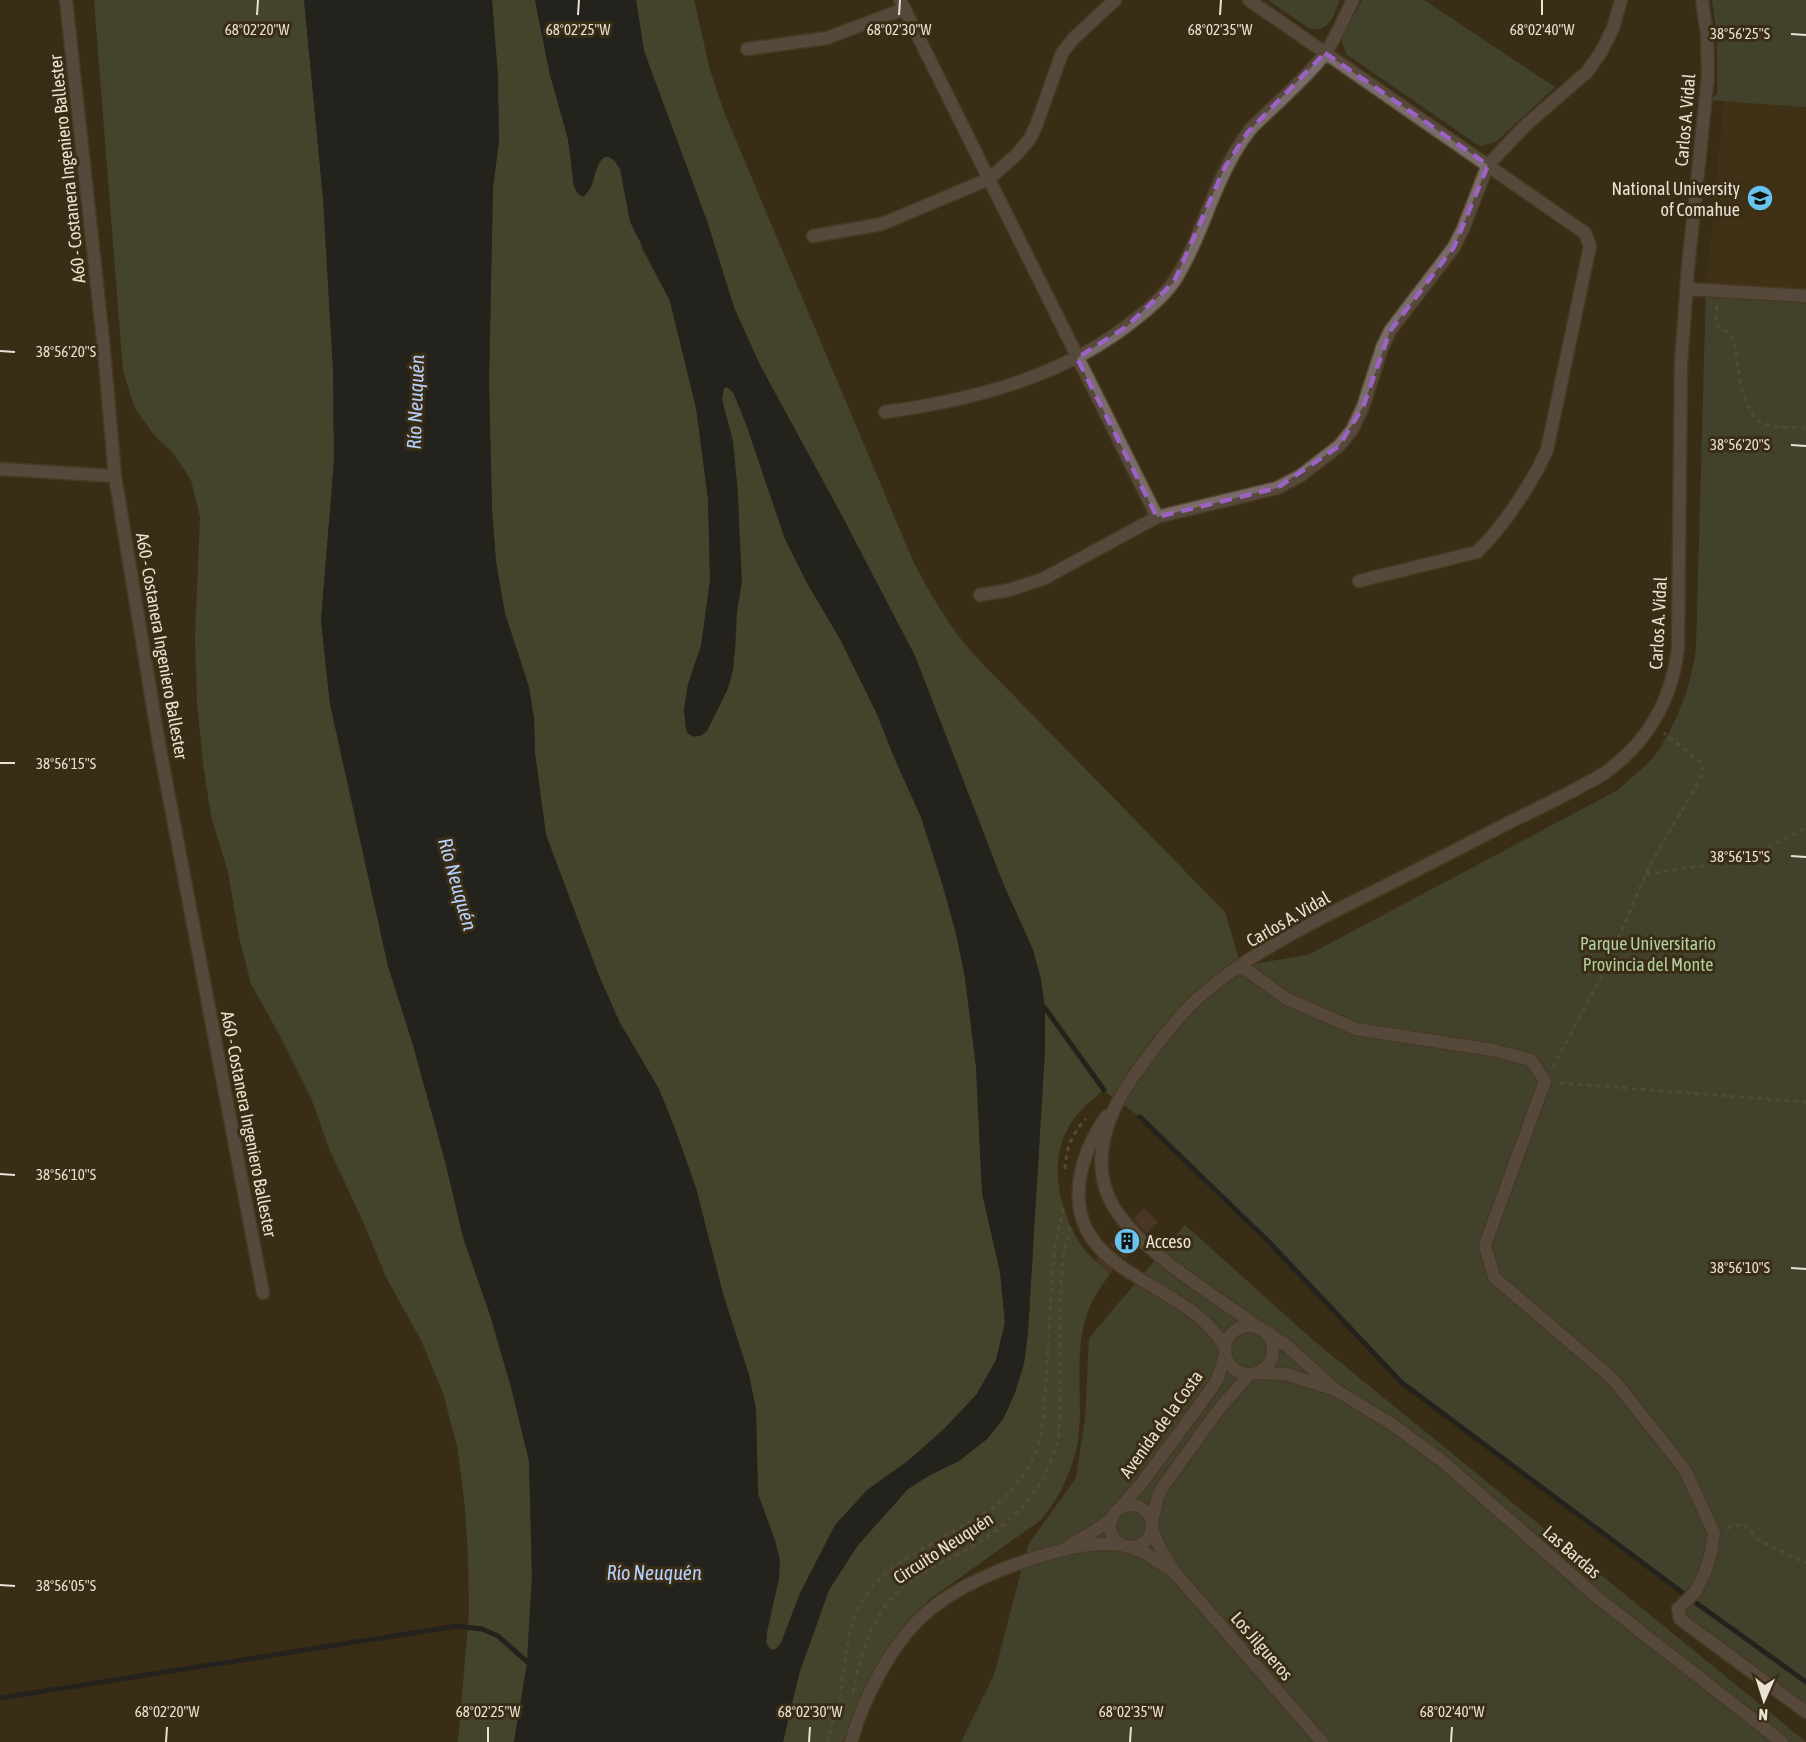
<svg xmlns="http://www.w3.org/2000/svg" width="1806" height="1742" font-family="'Asap Condensed',sans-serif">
	<rect width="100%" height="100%" fill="#3a2d15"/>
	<path fill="#463616" d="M 1806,0 L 1806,296 L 1706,290 L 1724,101 Z"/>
	<path fill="#4d5a46" d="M 1268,0 L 1340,0 C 1333,16 1330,32 1310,29 Z
		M 1362,0 L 1424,0 L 1555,87 L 1496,142 L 1481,146 L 1475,143 L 1346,54 L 1342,42 L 1343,36 Z
		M 1712,0 L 1806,0 L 1806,107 L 1707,100 L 1717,94 L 1717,36 Z
		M 1706,290 L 1806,296 L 1806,1712 L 1680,1619 L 1689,1597 L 1401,1382 L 1269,1242 L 1140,1117 L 1118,1101 L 1181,1016 L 1241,966 L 1308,955 L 1618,790 C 1630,778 1646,767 1656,754 C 1677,723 1691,686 1696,649 Z
		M 1185,1225 L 1314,1341 L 1806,1742 L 961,1742 L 994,1675 L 1028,1545 L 1076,1478 L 1085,1419 L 1089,1338 Z"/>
	<path fill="#505f48" d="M 94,0 L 304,0 L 323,198 L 333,369 L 334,461 L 321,621 L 330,704 L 388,966 L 413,1045 L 445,1161 L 463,1237 L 490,1315 L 511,1387 L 529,1461 L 532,1576 L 527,1663 L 514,1742 L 458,1742 L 469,1613 L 468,1554 L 465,1508 L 458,1450 L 443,1393 L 421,1340 L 386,1277 L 365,1226 L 330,1151 L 311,1098 L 280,1036 L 251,984 L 239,937 L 228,872 L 211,816 L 203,763 L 197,703 L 195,636 L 200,517 L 191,480 L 174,454 L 154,435 L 135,408 L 123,371 Z
		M 492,0 L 535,0 L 550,75 L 568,139 L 574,187 L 589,191 C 595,177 602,136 620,169 L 643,251 L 670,301 L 696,408 L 702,452 L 708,499 L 710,580 L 701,646 L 688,684 L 684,710 L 685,727 L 693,737 L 701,736 L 707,731 L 728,688 L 733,670 L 736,642 L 739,515 L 737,483 L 721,395 L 724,388 L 727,387 L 733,392 L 746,424 L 785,539 L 807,583 L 840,639 L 876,712 L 896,762 L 921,817 L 941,880 L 956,933 L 965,978 L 976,1067 L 982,1193 L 1000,1272 L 1005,1323 L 996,1360 L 977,1394 L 945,1428 L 909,1460 L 800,1593 L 781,1643 L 774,1650 L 768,1647 L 766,1643 L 767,1632 L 778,1579 L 775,1540 L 758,1494 L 756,1409 L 749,1375 L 723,1294 L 696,1188 L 677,1134 L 659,1089 L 620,1023 L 599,976 L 546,835 L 535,753 L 534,719 L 529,687 L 505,613 L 496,562 L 492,510 L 489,381 L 493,187 L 499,142 Z
		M 636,0 L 694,0 L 710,70 L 724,112 L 913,561 C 931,596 950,628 976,657 L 1225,912 L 1241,966 L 1195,1001 L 1118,1101 L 1103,1090 C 1094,1099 1082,1108 1074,1119 C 1046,1155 1058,1209 1081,1245 C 1088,1256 1101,1265 1110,1274 C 1102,1285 1094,1296 1089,1309 C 1072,1351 1084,1398 1078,1441 C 1073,1469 1059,1499 1041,1520 L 930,1599 L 915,1613 L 901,1628 L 878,1663 L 858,1703 L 843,1742 L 783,1742 L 799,1674 L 829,1590 L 858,1545 L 908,1489 L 930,1475 L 959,1461 L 987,1439 L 1003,1419 L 1015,1393 L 1024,1364 L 1028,1332 L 1045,1049 L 1033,950 L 1003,883 L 915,656 L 841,514 L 761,367 L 734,307 L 708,224 L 644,51 Z"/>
	<path fill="#0a1527" d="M 304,0 L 492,0 L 498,75 L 499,142 L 493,187 L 489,381 L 492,510 L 496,562 L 505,614 L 529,687 L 534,719 L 535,753 L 546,835 L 599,976 L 620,1023 L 659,1089 L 677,1134 L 696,1188 L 723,1294 L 749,1375 L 756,1409 L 758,1494 L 775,1540 L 780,1560 L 779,1579 L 767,1632 L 766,1643 L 771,1650 L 777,1649 L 781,1643 L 800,1593 L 835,1525 L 867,1490 L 909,1460 L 945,1428 L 977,1394 L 996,1360 L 1005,1322 L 1000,1272 L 982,1193 L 976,1067 L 965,978 L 956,933 L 941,880 L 921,817 L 896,762 L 876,712 L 840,639 L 807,583 L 785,539 L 746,424 L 733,392 L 727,387 L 724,388 L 722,399 L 733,441 L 737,483 L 742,581 L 737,613 L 733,670 L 728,688 L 707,731 C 700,737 695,738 687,733 L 684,710 L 688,684 L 701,646 L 710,580 L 708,499 L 696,408 L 670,301 L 630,222 L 620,169 L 615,161 L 609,157 L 605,157 L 598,163 L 592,185 L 584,197 L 578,194 L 574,187 L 568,139 L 550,75 L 535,0 L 636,0 L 644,51 L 708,224 L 734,308 L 761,367 L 841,514 L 915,656 L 1003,883 L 1033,950 L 1041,979 L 1045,1008 L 1045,1049 L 1028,1332 L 1024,1363 L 1015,1393 L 1003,1419 L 987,1439 L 959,1461 L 930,1475 L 908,1489 L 858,1545 L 829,1590 L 799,1674 L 783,1742 L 514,1742 L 527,1663 L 532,1576 L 529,1461 L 511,1387 L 490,1315 L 463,1237 L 445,1161 L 413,1045 L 388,966 L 330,704 L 321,621 L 334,461 L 333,369 L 323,198 Z"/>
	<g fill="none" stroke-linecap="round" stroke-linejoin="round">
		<path stroke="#0a1527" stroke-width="5" d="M 1045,1008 L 1104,1090
			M 1140,1117 L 1269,1242 L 1401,1382 L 1699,1605 L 1806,1682
			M 0,1698 L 457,1626 L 482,1629 L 498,1636 L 532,1666"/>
	</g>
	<path fill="#5e413d" d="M 1144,1208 L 1158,1222 L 1147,1234 L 1134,1219 Z
		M 1122,1232 L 1136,1246 L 1125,1258 L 1110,1245 Z
		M 1099,1257 L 1113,1270 L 1110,1274 L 1096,1260 Z"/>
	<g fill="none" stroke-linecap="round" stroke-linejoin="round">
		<defs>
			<path id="minor" d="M 66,0 L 103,340 L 115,476 L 159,744 L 263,1293
				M 900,0 L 1157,517
				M 1249,0 L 1585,233 L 1590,246 L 1547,450 C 1532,483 1504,526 1477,552 L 1359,581
				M 747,49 L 827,38 L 904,9
				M 813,236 L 882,224 L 989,179 L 1016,155 L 1029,140 L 1036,126 L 1062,53 L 1074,38 L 1115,0
				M 1686,289 L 1806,296
				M 885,412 C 974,400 1066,376 1137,318 C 1151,307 1165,295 1175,280 C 1204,234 1214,178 1247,134 C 1252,126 1259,121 1266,114 C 1284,97 1312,72 1326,52 C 1337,36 1344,17 1353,0
				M 0,469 L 115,476
				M 980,595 L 1009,590 L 1043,579 L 1157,517 L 1277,488 L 1300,476 L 1339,446 L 1352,430 L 1363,407 L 1382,348 L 1390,331 L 1454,247 L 1463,229 L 1488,165 L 1527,124 L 1587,72 L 1601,52 L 1613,28 L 1621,0
				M 1241,966 L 1287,999 L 1356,1029 L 1493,1050 L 1531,1060 L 1545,1081 L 1485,1245 L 1494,1277 L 1613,1379 L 1685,1470 L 1714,1533 L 1711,1552 L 1705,1572 L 1696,1591 L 1678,1609 L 1680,1619 L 1806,1712
				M 1267,1332 L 1287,1346 L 1336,1390 L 1393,1425 L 1441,1460 L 1599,1599 L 1782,1742
				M 1258,1373 L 1286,1374 L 1333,1389
				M1110 1526a21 21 0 1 1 42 0a21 21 0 1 1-42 0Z
				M 1119,1509 L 1141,1484 L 1209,1392 L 1217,1380 L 1225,1356
				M 1152,1522 L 1158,1496 L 1164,1485 L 1220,1408 L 1250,1374
				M 1152,1528 L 1159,1546 L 1175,1573 L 1322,1742
				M 1071,1544 L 1091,1533 L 1112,1519
				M 1130,1547 L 1147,1554 L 1169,1569
				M 851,1742 C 863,1699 892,1642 926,1613 C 955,1588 992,1572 1028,1560 C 1059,1550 1089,1541 1122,1545"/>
			<path id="tertiary" d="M 1107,1116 C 1091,1138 1081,1160 1079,1187 C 1071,1277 1191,1282 1225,1348
				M1225 1350a24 24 0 1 1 48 0a24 24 0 1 1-48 0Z
				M 1260,1328 C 1217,1297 1133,1248 1110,1200 C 1090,1159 1108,1112 1133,1077 C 1152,1051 1173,1022 1196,1000 C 1238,961 1301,928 1353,902 C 1406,876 1458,849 1510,822 C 1541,807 1573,792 1603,774 C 1647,744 1672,700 1678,648 L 1681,363 L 1688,268 L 1708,76 L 1707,35 L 1702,0"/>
		</defs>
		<use href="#minor" stroke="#564a33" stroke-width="15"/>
		<use href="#tertiary" stroke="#564a33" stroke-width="15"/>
		<path stroke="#766b56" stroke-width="3" stroke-dasharray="4.5 4.5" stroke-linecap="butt" d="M 1717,306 C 1713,341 1728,320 1734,343 C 1740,368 1739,411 1764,424 C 1772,428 1796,427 1806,428
			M 1646,874 L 1743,860 L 1806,828
			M 1553,1067 L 1601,977 L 1650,865 L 1702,776 L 1703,764 L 1664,733
			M 1560,1083 L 1806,1102
			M 1065,1169 C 1066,1149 1072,1133 1086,1119
			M 1727,1528 L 1744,1524 L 1760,1541 L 1806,1563
			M 853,1692 C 862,1650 870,1617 903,1587 C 921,1572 942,1563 962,1552 C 1010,1527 1049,1488 1059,1433 L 1061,1278 L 1065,1246 L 1070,1227
			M 827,1742 L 840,1696 L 849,1633 L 856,1611 L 870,1589 L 888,1571 L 907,1558 L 990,1510 L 1003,1499 L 1017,1484 L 1031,1463 L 1041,1437 L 1044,1411 L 1053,1266 L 1055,1245 L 1064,1206"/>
		<use href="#minor" stroke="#796b69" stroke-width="12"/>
		<use href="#tertiary" stroke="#796b69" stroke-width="12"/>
	</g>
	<path d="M0 0H1806V1742H0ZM 1325,53 L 1488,165 L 1454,247 L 1390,331 L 1363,407 L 1339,446 L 1277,488 L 1157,517 L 1077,358 L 1126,327 L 1174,282 L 1225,167 L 1248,132 Z" fill="#3a2d15" fill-opacity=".55" fill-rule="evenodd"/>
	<path fill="none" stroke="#9c62c5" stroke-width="4.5" stroke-dasharray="12 8" stroke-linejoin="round" d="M 1325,53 L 1488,165 L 1454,247 L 1390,331 L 1363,407 L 1339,446 L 1277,488 L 1157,517 L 1077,358 L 1126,327 L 1174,282 L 1225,167 L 1248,132 Z"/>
	<path fill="none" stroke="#e9e1d3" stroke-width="2" d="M 257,15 L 258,0M 578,15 L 579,0M 899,15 L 900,0M 1220,15 L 1221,0M 1542,15 L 1542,0M 1791,34 L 1806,35M 0,351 L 15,352M 1791,445 L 1806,446M 0,763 L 15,763M 1791,856 L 1806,857M 0,1174 L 15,1175M 1791,1268 L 1806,1269M 0,1585 L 15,1586M 166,1742 L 167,1727M 488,1742 L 488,1727M 809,1742 L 810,1727M 1130,1742 L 1131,1727M 1451,1742 L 1452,1727"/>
	<defs>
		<symbol id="university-disc" viewBox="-11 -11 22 22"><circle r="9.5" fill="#69c3f1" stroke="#3a2d15"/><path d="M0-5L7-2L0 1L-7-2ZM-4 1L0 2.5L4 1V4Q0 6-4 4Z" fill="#111"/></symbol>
		<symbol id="building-disc" viewBox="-11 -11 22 22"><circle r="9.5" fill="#69c3f1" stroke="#3a2d15"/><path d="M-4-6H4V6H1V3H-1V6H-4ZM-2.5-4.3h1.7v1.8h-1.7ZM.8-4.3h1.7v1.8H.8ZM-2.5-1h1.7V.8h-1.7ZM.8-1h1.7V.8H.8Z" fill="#111"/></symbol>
	</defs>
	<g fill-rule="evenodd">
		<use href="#university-disc" x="1745" y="183" width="30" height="30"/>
		<use href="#building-disc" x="1112" y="1226" width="30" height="30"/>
	</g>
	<g text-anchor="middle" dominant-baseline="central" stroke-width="6" stroke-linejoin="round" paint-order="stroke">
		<g font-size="18" fill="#e9e1d3" stroke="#3a2d15">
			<text transform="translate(1685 120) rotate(-85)">Carlos A. Vidal</text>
			<text transform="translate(67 169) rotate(-96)">A60 - Costanera Ingeniero Ballester</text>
			<text transform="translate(1658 623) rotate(-87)">Carlos A. Vidal</text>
			<text transform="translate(162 646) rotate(80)">A60 - Costanera Ingeniero Ballester</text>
			<text transform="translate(1288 919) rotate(-30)">Carlos A. Vidal</text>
			<text transform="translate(249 1124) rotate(79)">A60 - Costanera Ingeniero Ballester</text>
			<text transform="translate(1161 1424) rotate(-54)">Avenida de la Costa</text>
			<text transform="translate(943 1548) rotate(-33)">Circuito Neuquén</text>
			<text transform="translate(1572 1552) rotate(41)">Las Bardas</text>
			<text transform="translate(1262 1646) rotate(49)">Los Jilgueros</text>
		</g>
		<g font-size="18" fill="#e9e1d3" stroke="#3a2d15" text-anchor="end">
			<text x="1740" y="188">National University<tspan x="1740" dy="21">of Comahue</tspan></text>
			<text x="1146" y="1241" text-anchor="start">Acceso</text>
		</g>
		<g font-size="18" fill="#b1cea0" stroke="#3a2d15">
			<text x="1648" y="943">Parque Universitario<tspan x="1648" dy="21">Provincia del Monte</tspan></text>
		</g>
		<g font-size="20" font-style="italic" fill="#b5d0fd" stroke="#3a2d15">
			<text transform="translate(415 402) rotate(-88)">Río Neuquén</text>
			<text transform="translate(458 884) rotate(74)">Río Neuquén</text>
			<text x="654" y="1572">Río Neuquén</text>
		</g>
	</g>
	<g font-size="15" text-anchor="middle" fill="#e9e1d3" stroke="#3a2d15" stroke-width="6" stroke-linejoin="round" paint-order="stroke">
		<text x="257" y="35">68°02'20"W</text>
		<text x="578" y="35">68°02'25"W</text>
		<text x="899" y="35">68°02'30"W</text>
		<text x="1220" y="35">68°02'35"W</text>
		<text x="1542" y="35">68°02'40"W</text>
		<text x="1740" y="39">38°56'25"S</text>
		<text x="66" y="357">38°56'20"S</text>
		<text x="1740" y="450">38°56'20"S</text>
		<text x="66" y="769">38°56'15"S</text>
		<text x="1740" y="862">38°56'15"S</text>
		<text x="66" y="1180">38°56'10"S</text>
		<text x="1740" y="1273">38°56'10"S</text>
		<text x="66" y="1591">38°56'05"S</text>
		<text x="167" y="1717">68°02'20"W</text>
		<text x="488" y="1717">68°02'25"W</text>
		<text x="810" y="1717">68°02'30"W</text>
		<text x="1131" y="1717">68°02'35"W</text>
		<text x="1452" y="1717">68°02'40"W</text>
	</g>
	<g transform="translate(1764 1700) rotate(183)" stroke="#3a2d15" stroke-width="4.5" paint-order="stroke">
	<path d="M0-4.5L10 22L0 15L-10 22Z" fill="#e9e1d3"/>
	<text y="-9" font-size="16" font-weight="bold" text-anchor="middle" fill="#e9e1d3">N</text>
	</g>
</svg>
